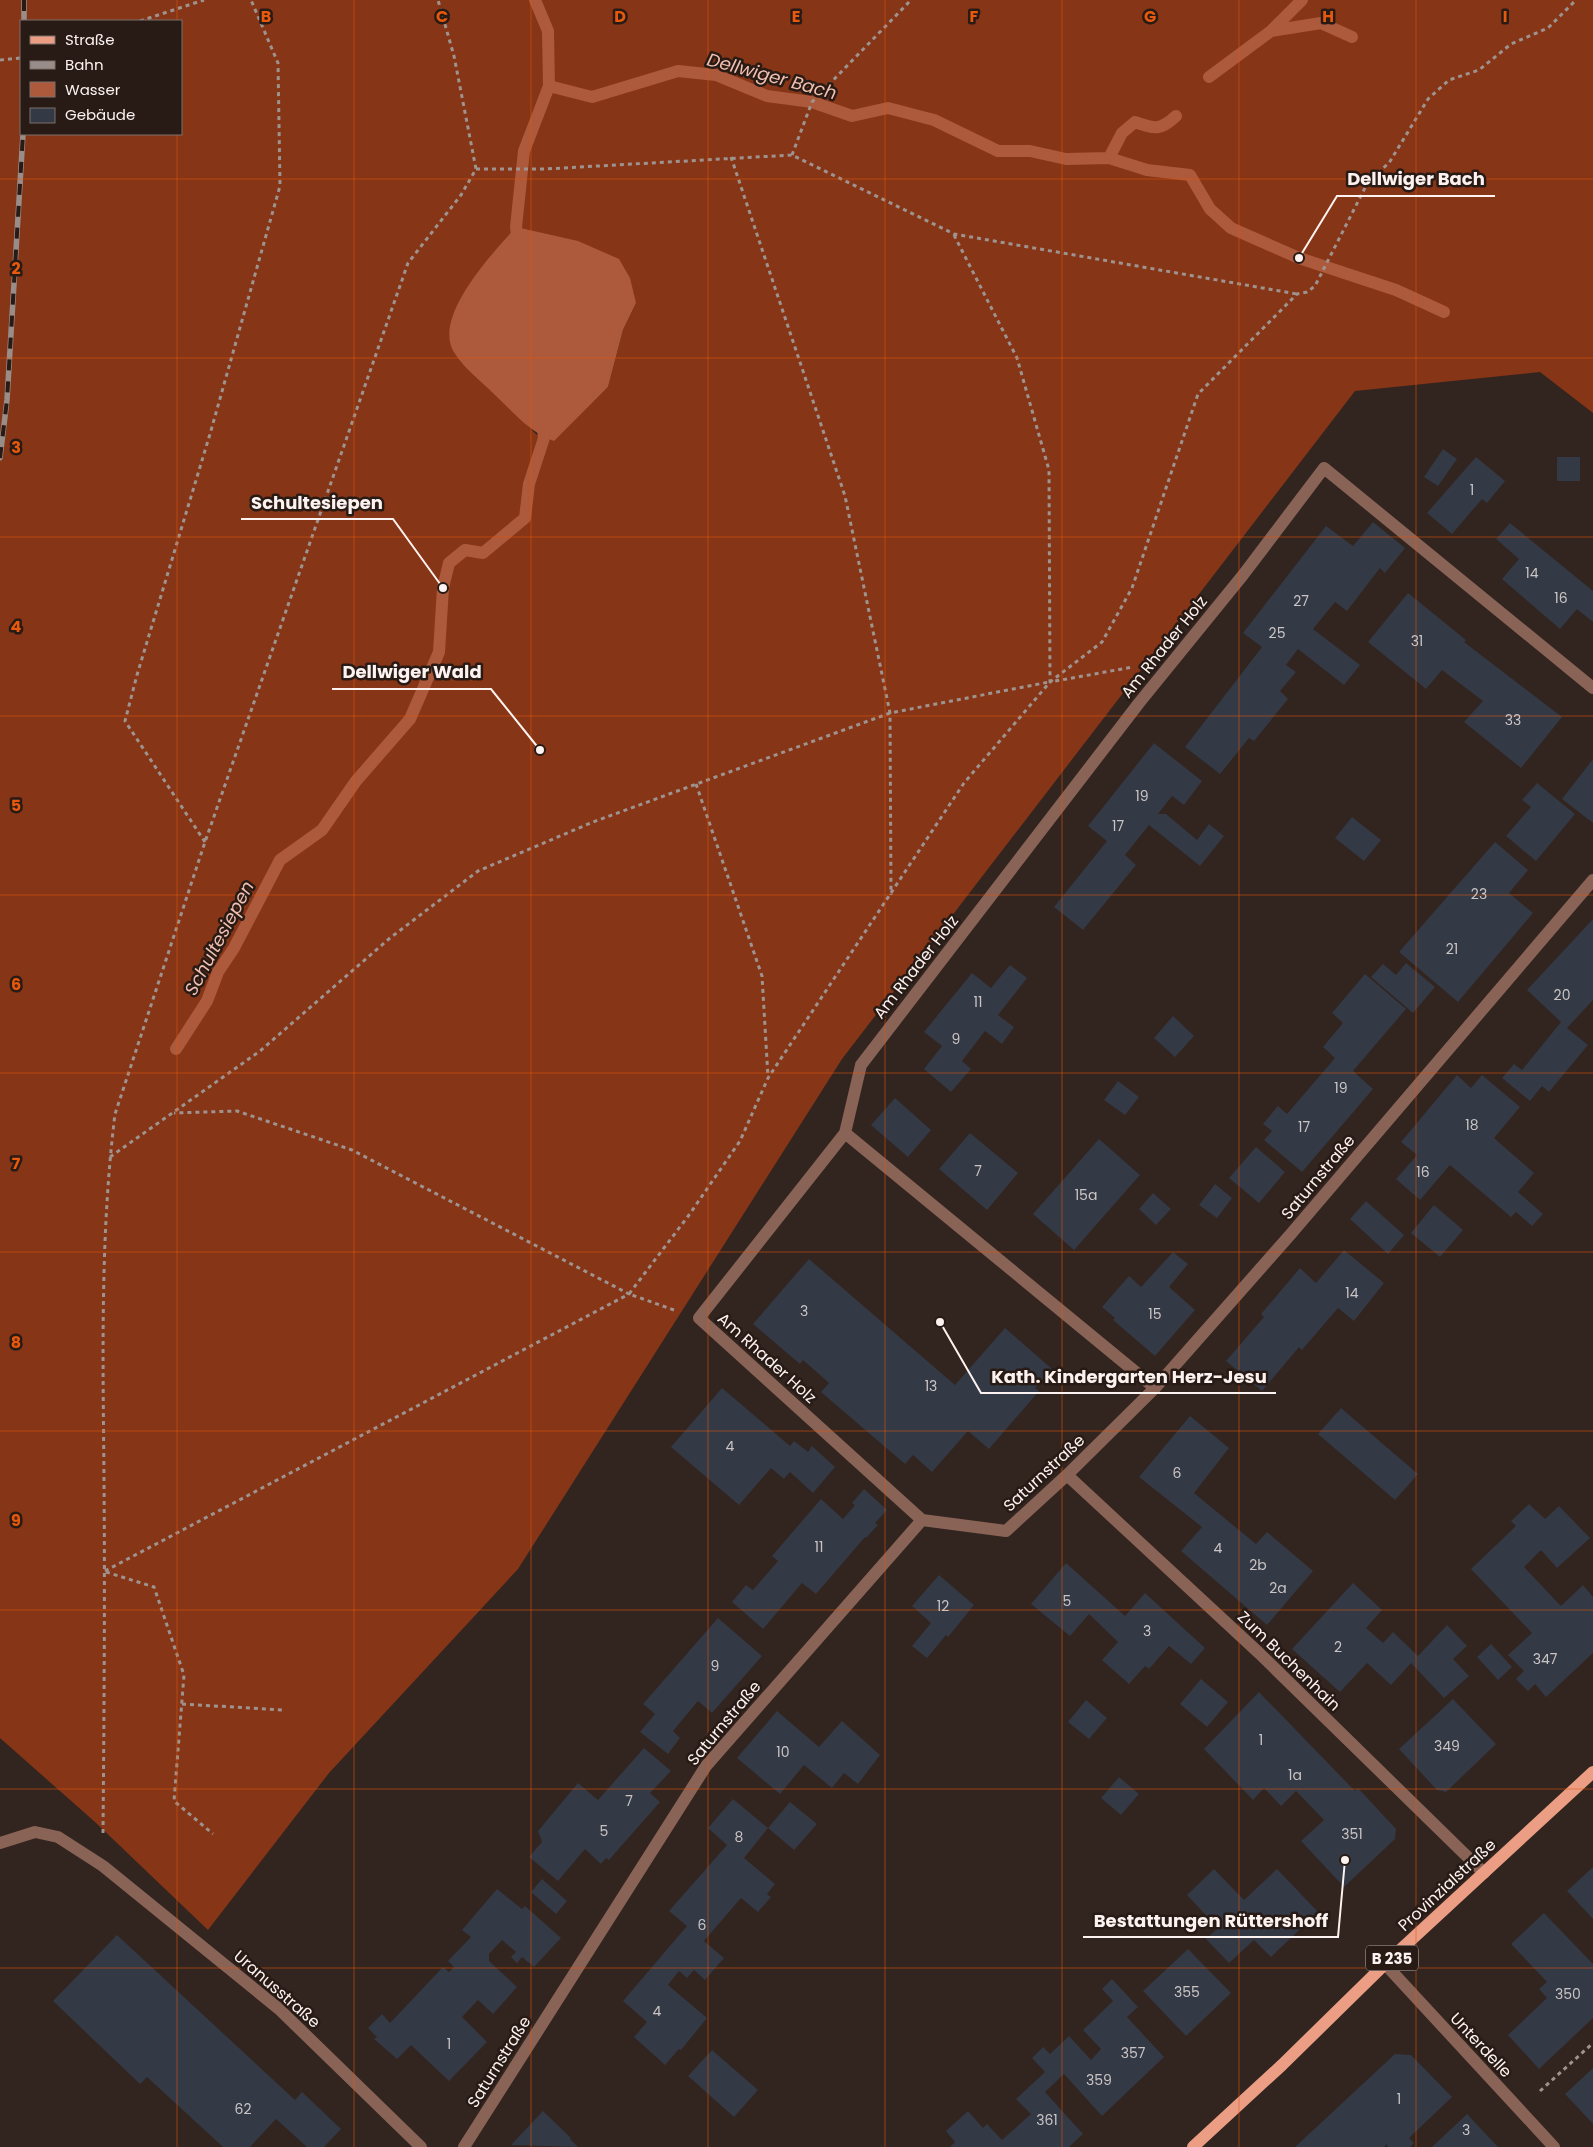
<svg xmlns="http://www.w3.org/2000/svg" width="1593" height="2147" font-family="Poppins,sans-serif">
	<rect width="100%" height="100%" fill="#32241f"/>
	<path fill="#863517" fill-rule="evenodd" d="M 0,0 L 1593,0 L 1593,413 L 1540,372 L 1355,391 L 842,1059 L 518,1569 L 329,1773 L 208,1930 L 95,1822 L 0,1738 ZM 21,21 L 181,21 L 181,134 L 21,134 ZM 636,303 L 623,330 L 608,387 L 554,440 L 537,435 L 454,353 Z"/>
	<path fill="#ad593c" d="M 516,227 L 578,241 L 619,259 L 630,278 L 636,303 L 623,330 L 608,387 L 554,441 C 530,433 513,412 495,395 C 482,382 465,369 455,354 C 430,318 494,252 516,227 Z"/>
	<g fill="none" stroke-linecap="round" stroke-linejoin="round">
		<path stroke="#ad593c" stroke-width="12" d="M 535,0 L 548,31 L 549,86 L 592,97 L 678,71 L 716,75 L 767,96 L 812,102 L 852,116 L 888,108 L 934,120 L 998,151 L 1030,151 L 1066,159 L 1109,158 L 1147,170 L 1190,175 L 1210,209 L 1231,228 L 1299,258 L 1396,290 L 1444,312
			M 1271,31 L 1321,23 L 1352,37
			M 1209,77 L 1271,31 L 1302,0
			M 1109,158 L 1122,133 L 1135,122 C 1155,129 1160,131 1176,116
			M 518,244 L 516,227 L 524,151 L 549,86
			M 176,1049 L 207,1001 L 218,972 L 234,948 L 280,860 L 322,830 L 356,781 L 410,719 L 439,652 L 443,588 L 449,563 L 465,550 L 483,553 L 525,518 L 529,484 L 544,438 L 542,423"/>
	</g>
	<path fill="#333945" d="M 1443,449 L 1457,459 L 1438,486 L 1424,477 Z
		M 1476,457 L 1505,481 L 1487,503 L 1482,499 L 1452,534 L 1427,513 Z
		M 1557,457 L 1580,457 L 1580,481 L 1557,481 Z
		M 1373,522 L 1405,548 L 1385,573 L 1380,568 L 1347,611 L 1335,602 L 1313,629 L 1360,665 L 1344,685 L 1298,649 L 1286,665 L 1296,672 L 1280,691 L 1288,699 L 1254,741 L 1249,738 L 1220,774 L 1185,747 L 1262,647 L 1243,633 L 1326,526 L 1353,546 Z
		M 1510,523 L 1593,591 L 1593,622 L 1577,609 L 1560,629 L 1502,579 L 1519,559 L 1496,539 Z
		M 1408,593 L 1466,640 L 1464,642 L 1562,717 L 1521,768 L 1464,722 L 1483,701 L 1442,670 L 1426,689 L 1368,642 Z
		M 1154,743 L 1202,781 L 1184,805 L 1172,796 L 1158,814 L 1166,814 L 1197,840 L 1209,824 L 1224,836 L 1200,866 L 1149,825 L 1125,855 L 1136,865 L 1083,930 L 1054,907 L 1107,841 L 1088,826 Z
		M 1593,759 L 1593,823 L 1562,799 Z
		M 1537,783 L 1575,814 L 1536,861 L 1506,836 L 1531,807 L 1522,800 Z
		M 1352,817 L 1381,840 L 1364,861 L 1335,838 Z
		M 1495,842 L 1528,870 L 1509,893 L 1533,913 L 1458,1002 L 1399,952 Z
		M 1593,919 L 1593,1000 L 1567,1028 L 1588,1045 L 1549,1092 L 1542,1086 L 1530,1101 L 1502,1078 L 1514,1064 L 1522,1070 L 1561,1022 L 1527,990 Z
		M 1406,963 L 1435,987 L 1413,1013 L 1371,977 L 1383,964 L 1396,975 Z
		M 1010,965 L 1027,978 L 998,1015 L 1014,1027 L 1002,1044 L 985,1031 L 962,1061 L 971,1069 L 951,1092 L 924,1069 L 942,1046 L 924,1032 L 972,973 L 991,988 Z
		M 1365,974 L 1406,1009 L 1353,1071 L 1373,1089 L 1302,1172 L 1264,1140 L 1272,1131 L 1263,1124 L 1278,1106 L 1287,1114 L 1335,1058 L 1323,1047 L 1343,1023 L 1332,1013 Z
		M 1173,1016 L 1194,1036 L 1175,1057 L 1154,1038 Z
		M 1457,1075 L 1471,1088 L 1482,1075 L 1520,1107 L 1494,1138 L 1534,1173 L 1518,1192 L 1543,1214 L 1532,1226 L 1516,1212 L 1511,1217 L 1450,1165 L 1420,1200 L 1396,1179 L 1417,1155 L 1401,1142 Z
		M 1118,1081 L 1139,1097 L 1125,1115 L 1104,1100 Z
		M 895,1098 L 931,1130 L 908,1157 L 871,1125 Z
		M 970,1133 L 1018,1173 L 987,1210 L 939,1169 Z
		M 1099,1139 L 1140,1175 L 1074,1250 L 1033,1214 Z
		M 1256,1147 L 1285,1172 L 1259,1203 L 1229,1178 Z
		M 1215,1184 L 1232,1198 L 1217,1218 L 1199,1205 Z
		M 1153,1193 L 1171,1209 L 1156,1225 L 1139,1209 Z
		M 1366,1201 L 1404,1235 L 1388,1254 L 1350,1219 Z
		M 1434,1205 L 1463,1230 L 1440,1257 L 1411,1233 Z
		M 1344,1250 L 1384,1283 L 1354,1321 L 1338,1308 L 1302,1350 L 1299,1347 L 1262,1391 L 1226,1361 L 1264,1317 L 1261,1314 L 1300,1268 L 1316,1283 Z
		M 1173,1252 L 1188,1264 L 1169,1287 L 1195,1310 L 1155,1356 L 1113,1320 L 1115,1318 L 1102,1307 L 1129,1276 L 1141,1287 Z
		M 809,1259 L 955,1385 L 1005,1328 L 1052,1369 L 1035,1388 L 1039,1391 L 989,1449 L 968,1431 L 932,1472 L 913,1455 L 905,1464 L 821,1392 L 829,1383 L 803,1360 L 800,1364 L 753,1324 Z
		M 722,1388 L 790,1446 L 794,1441 L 808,1452 L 812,1446 L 835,1467 L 813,1493 L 790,1472 L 784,1479 L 771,1468 L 739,1505 L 671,1447 Z
		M 1341,1408 L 1418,1474 L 1395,1500 L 1318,1434 Z
		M 1190,1416 L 1229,1448 L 1194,1493 L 1256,1544 L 1267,1532 L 1313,1571 L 1267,1625 L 1181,1551 L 1202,1527 L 1139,1477 Z
		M 864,1489 L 887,1510 L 875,1523 L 878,1525 L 866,1538 L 865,1537 L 816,1594 L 802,1583 L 763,1629 L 732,1602 L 746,1585 L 753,1590 L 778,1561 L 772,1556 L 821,1499 L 843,1519 L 855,1505 L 852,1503 Z
		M 1529,1504 L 1545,1519 L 1559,1506 L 1590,1538 L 1557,1568 L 1541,1550 L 1524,1567 L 1561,1606 L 1583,1585 L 1593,1597 L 1593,1653 L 1546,1697 L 1535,1684 L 1528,1691 L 1516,1679 L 1524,1671 L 1508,1655 L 1532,1633 L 1471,1569 L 1516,1526 L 1511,1521 Z
		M 1066,1563 L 1125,1616 L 1145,1593 L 1205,1648 L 1191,1664 L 1169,1646 L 1149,1669 L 1145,1666 L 1129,1684 L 1102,1660 L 1118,1642 L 1089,1614 L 1070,1636 L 1031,1604 Z
		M 939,1575 L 974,1605 L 948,1637 L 946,1635 L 927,1658 L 912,1646 L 931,1623 L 912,1606 Z
		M 1353,1583 L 1382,1610 L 1366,1628 L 1383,1643 L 1393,1632 L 1418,1656 L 1447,1625 L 1467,1646 L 1453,1659 L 1469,1676 L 1444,1698 L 1411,1663 L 1391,1685 L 1367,1663 L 1340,1692 L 1292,1649 Z
		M 718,1618 L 762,1656 L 712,1713 L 698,1701 L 673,1731 L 680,1738 L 668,1754 L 640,1732 L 655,1714 L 643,1704 Z
		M 1491,1644 L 1512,1667 L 1498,1680 L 1477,1657 Z
		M 1201,1679 L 1228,1702 L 1207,1727 L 1180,1704 Z
		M 1259,1692 L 1355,1791 L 1358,1788 L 1396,1829 L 1395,1839 L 1344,1887 L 1301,1841 L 1324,1820 L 1296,1791 L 1281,1806 L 1264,1788 L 1253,1800 L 1204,1749 Z
		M 1453,1699 L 1496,1744 L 1446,1792 L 1437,1790 L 1399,1749 Z
		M 1086,1700 L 1107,1718 L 1089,1739 L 1068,1722 Z
		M 777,1711 L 819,1747 L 842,1721 L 880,1755 L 858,1784 L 844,1773 L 832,1788 L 804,1765 L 780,1794 L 737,1758 Z
		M 644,1748 L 671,1771 L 650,1793 L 660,1802 L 609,1860 L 606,1858 L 601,1864 L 585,1849 L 558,1881 L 529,1857 L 542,1842 L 538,1831 L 578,1783 L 598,1800 Z
		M 1119,1777 L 1139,1794 L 1121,1815 L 1101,1798 Z
		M 733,1799 L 768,1828 L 744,1858 L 775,1884 L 767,1894 L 771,1897 L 758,1912 L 741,1898 L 704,1941 L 724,1958 L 705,1980 L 694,1970 L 687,1978 L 679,1971 L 668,1985 L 707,2018 L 681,2050 L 679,2049 L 665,2065 L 634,2037 L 647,2022 L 623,2001 L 687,1926 L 669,1911 L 727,1845 L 708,1828 Z
		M 790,1802 L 817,1824 L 794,1850 L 768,1828 Z
		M 1593,1867 L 1593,1919 L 1567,1891 Z
		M 1214,1869 L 1244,1900 L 1277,1869 L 1318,1912 L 1271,1957 L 1254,1940 L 1229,1963 L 1206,1939 L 1218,1928 L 1187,1895 Z
		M 542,1879 L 567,1901 L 556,1914 L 531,1892 Z
		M 497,1889 L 522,1909 L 525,1906 L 561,1938 L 534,1967 L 522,1957 L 517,1963 L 511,1957 L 516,1952 L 502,1940 L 489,1954 L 489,1961 L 517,1987 L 493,2014 L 478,2000 L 462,2017 L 487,2042 L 449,2081 L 411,2045 L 397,2059 L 374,2039 L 377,2037 L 368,2028 L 382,2014 L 390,2023 L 443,1967 L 449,1972 L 454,1967 L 448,1961 L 471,1937 L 462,1930 Z
		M 1544,1913 L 1593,1964 L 1593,2018 L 1539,2069 L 1508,2035 L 1547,1998 L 1539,1989 L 1547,1982 L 1511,1944 Z
		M 117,1935 L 295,2100 L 302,2092 L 341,2129 L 324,2147 L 307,2147 L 276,2119 L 250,2147 L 223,2147 L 147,2077 L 140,2084 L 53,2001 Z
		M 1188,1949 L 1231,1993 L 1186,2036 L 1143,1991 Z
		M 1112,1979 L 1138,2007 L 1127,2017 L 1164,2057 L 1102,2116 L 1064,2074 L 1045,2092 L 1083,2134 L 1069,2147 L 950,2147 L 955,2142 L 946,2131 L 968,2111 L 983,2128 L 987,2124 L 1002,2140 L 1031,2114 L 1016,2099 L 1045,2072 L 1032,2058 L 1043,2047 L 1050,2054 L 1069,2036 L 1091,2060 L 1101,2049 L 1083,2030 L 1113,2001 L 1102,1989 Z
		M 712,2050 L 758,2090 L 734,2117 L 688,2076 Z
		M 1395,2054 L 1411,2055 L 1452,2097 L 1409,2138 L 1414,2143 L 1410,2147 L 1388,2147 L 1387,2144 L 1384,2147 L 1295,2147 Z
		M 1593,2068 L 1593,2124 L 1565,2094 Z
		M 543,2111 L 571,2138 L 570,2139 L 578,2147 L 511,2145 Z
		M 1467,2114 L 1498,2147 L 1432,2147 Z"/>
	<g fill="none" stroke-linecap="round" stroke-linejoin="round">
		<path stroke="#9f938f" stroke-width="3" stroke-dasharray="4 4" stroke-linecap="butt" d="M 140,21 L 204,0
			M 0,60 L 21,58
			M 792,155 L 812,102 L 911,0
			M 731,157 L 845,496 L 890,713 L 891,895
			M 476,169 L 545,169 L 792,155 L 954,234 L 1297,294
			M 954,235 L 1017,358 L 1049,470 L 1050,682 L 1133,667
			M 696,784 L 762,976 L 768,1077
			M 205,842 L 125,721 L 137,675 L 210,434 L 280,186 L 278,63 L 251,0
			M 110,1157 L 260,1051 L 390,938 L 478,871 L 593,822 L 890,713 L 1049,682
			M 674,1310 L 629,1294 L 689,1215 L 740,1141 L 768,1078 L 964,783 L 1050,682 L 1102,642 L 1132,588 L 1198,394 L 1297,294 L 1307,292 L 1315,286 L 1369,180 L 1389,163 L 1428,99 L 1449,80 L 1479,70 L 1511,44 L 1548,28 L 1576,0
			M 105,1571 L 629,1294 L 352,1150 L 237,1111 L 174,1113
			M 106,1572 L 154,1587 L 184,1675 L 174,1801 L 213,1834
			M 182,1704 L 283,1710
			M 103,1833 C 104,1716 105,1598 104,1481 C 103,1358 100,1236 115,1114 L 205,842 L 408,263 L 461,195 L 476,169 L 454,56 L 438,0
			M 1540,2091 L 1593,2043"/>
		<path stroke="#896356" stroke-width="12" d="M 845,1133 L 1155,1388
			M 1067,1475 L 1259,1653 L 1484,1873
			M 922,1520 L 699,1318 L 845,1133 L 861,1065 L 1139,703 L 1243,575 L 1324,468 L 1593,688
			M 0,1843 L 35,1832 L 58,1837 L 103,1866 L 279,2009 L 421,2147
			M 1385,1964 L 1554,2147
			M 464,2147 L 706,1766 L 922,1520 L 1006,1531 L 1067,1475 L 1155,1388 L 1290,1235 L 1593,880"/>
		<path stroke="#eb9e83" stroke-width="12" d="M 1193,2147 L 1282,2065 L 1385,1964 L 1593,1772"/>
		<defs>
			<path id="rail" d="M 24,0 L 24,21
				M 0,458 L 7,400 L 23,134"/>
		</defs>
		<use href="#rail" stroke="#998d89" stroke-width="5.5"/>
		<use href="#rail" stroke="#281a15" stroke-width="4" stroke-dasharray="11" stroke-linecap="butt"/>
	</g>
	<path fill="none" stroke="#e8590c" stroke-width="1" stroke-opacity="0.55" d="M 177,0 L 177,21M 354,0 L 354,2147M 531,0 L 531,2147M 708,0 L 708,2147M 885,0 L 885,2147M 1062,0 L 1062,2147M 1239,0 L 1239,2147M 1416,0 L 1416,2147M 177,134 L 177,2147M 0,179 L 1593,179M 0,358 L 1593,358M 0,537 L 1593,537M 0,716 L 1593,716M 0,895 L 1593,895M 0,1073 L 1593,1073M 0,1252 L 1593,1252M 0,1431 L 1593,1431M 0,1610 L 1593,1610M 0,1789 L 1593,1789M 0,1968 L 1593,1968"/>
	<g text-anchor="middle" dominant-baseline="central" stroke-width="5" stroke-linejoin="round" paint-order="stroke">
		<g font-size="14" fill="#cac4c4">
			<text x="1472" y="490">1</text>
			<text x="1532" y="573">14</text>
			<text x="1561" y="598">16</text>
			<text x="1301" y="601">27</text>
			<text x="1277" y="633">25</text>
			<text x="1417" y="641">31</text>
			<text x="1513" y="720">33</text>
			<text x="1142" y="796">19</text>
			<text x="1118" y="826">17</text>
			<text x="1479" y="894">23</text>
			<text x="1452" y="949">21</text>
			<text x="1562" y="995">20</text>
			<text x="978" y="1002">11</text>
			<text x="956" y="1039">9</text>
			<text x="1341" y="1088">19</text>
			<text x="1472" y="1125">18</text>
			<text x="1304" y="1127">17</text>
			<text x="978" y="1171">7</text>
			<text x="1423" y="1172">16</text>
			<text x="1086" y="1195">15a</text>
			<text x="1352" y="1293">14</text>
			<text x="804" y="1311">3</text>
			<text x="1155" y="1314">15</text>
			<text x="931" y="1386">13</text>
			<text x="730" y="1446">4</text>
			<text x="1177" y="1473">6</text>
			<text x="819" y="1547">11</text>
			<text x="1218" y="1548">4</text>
			<text x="1258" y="1565">2b</text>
			<text x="1278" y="1588">2a</text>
			<text x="1067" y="1601">5</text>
			<text x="943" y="1606">12</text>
			<text x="1147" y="1631">3</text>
			<text x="1338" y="1647">2</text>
			<text x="1545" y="1659">347</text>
			<text x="715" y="1666">9</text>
			<text x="1261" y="1740">1</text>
			<text x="1447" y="1746">349</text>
			<text x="783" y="1752">10</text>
			<text x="1295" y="1775">1a</text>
			<text x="629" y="1801">7</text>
			<text x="604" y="1831">5</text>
			<text x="1352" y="1834">351</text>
			<text x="739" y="1837">8</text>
			<text x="702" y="1925">6</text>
			<text x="1187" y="1992">355</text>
			<text x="1568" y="1994">350</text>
			<text x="657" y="2011">4</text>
			<text x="449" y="2044">1</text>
			<text x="1133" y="2053">357</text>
			<text x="1099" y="2080">359</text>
			<text x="1399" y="2099">1</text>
			<text x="243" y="2109">62</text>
			<text x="1047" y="2120">361</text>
			<text x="1466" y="2130">3</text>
		</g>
		<rect fill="#281a15" stroke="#bcb1ae" stroke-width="1" x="1366" y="1945.5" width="52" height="25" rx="4"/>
		<g font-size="15" font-weight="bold" fill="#fcf2ef">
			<text x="1392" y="1958">B 235</text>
		</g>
		<g font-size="16" fill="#fcf2ef" stroke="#281a15">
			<text transform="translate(1164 647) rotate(-51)">Am Rhader Holz</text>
			<text transform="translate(916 967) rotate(-52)">Am Rhader Holz</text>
			<text transform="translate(1318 1177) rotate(-50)">Saturnstraße</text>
			<text transform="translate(767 1358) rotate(42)">Am Rhader Holz</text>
			<text transform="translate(1044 1473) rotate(-43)">Saturnstraße</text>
			<text transform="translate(1289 1661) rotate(44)">Zum Buchenhain</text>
			<text transform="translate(724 1723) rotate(-50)">Saturnstraße</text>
			<text transform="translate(1447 1885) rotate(-43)">Provinzialstraße</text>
			<text transform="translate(277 1989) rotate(41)">Uranusstraße</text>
			<text transform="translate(1481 2045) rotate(47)">Unterdelle</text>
			<text transform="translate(499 2062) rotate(-58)">Saturnstraße</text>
		</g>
		<g font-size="18" font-style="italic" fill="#f0c0b0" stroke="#281a15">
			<text transform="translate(772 76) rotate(15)">Dellwiger Bach</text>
			<text transform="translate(219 938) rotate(-62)">Schultesiepen</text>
		</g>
	</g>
	<g font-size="16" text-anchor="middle" font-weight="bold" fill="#e8590c" stroke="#281a15" stroke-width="5" stroke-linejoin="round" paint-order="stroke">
		<text x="266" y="22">B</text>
		<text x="442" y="22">C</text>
		<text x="620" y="22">D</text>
		<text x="796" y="22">E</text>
		<text x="974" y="22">F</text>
		<text x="1150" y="22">G</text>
		<text x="1328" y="22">H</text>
		<text x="1505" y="22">I</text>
		<text x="16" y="274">2</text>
		<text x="16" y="453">3</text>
		<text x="16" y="632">4</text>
		<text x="16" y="811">5</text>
		<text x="16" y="990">6</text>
		<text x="16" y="1169">7</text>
		<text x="16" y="1348">8</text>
		<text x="16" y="1526">9</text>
	</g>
	<path fill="none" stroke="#fcf2ef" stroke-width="2" d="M1299 258L1337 196H1495M443 588L393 519H241M540 750L491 689H332M940 1322L981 1393H1276M1345 1860L1338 1937H1083"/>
	<g fill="#fcf2ef" stroke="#281a15" stroke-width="2">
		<circle cx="1299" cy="258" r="5"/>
		<circle cx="443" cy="588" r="5"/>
		<circle cx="540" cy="750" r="5"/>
		<circle cx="940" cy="1322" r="5"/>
		<circle cx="1345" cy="1860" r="5"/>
	</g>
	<g font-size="18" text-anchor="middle" font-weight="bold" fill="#fcf2ef" stroke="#281a15" stroke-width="5" stroke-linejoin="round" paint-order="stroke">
		<text x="1416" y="185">Dellwiger Bach</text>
		<text x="317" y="509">Schultesiepen</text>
		<text x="412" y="678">Dellwiger Wald</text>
		<text x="1129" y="1383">Kath. Kindergarten Herz-Jesu</text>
		<text x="1211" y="1927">Bestattungen Rüttershoff</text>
	</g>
	<rect x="20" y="20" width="162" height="115" fill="#281a15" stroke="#7d706c"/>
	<rect x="30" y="36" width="25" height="8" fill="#eb9e83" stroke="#7d706c"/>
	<text x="65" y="45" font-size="15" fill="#fcf2ef">Straße</text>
	<rect x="30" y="61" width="25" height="8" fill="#998d89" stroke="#7d706c"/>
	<text x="65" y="70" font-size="15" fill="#fcf2ef">Bahn</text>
	<rect x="30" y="82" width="25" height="15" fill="#ad593c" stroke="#7d706c"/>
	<text x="65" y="95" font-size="15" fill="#fcf2ef">Wasser</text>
	<rect x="30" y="108" width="25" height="15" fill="#333945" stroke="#7d706c"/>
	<text x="65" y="120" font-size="15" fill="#fcf2ef">Gebäude</text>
</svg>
